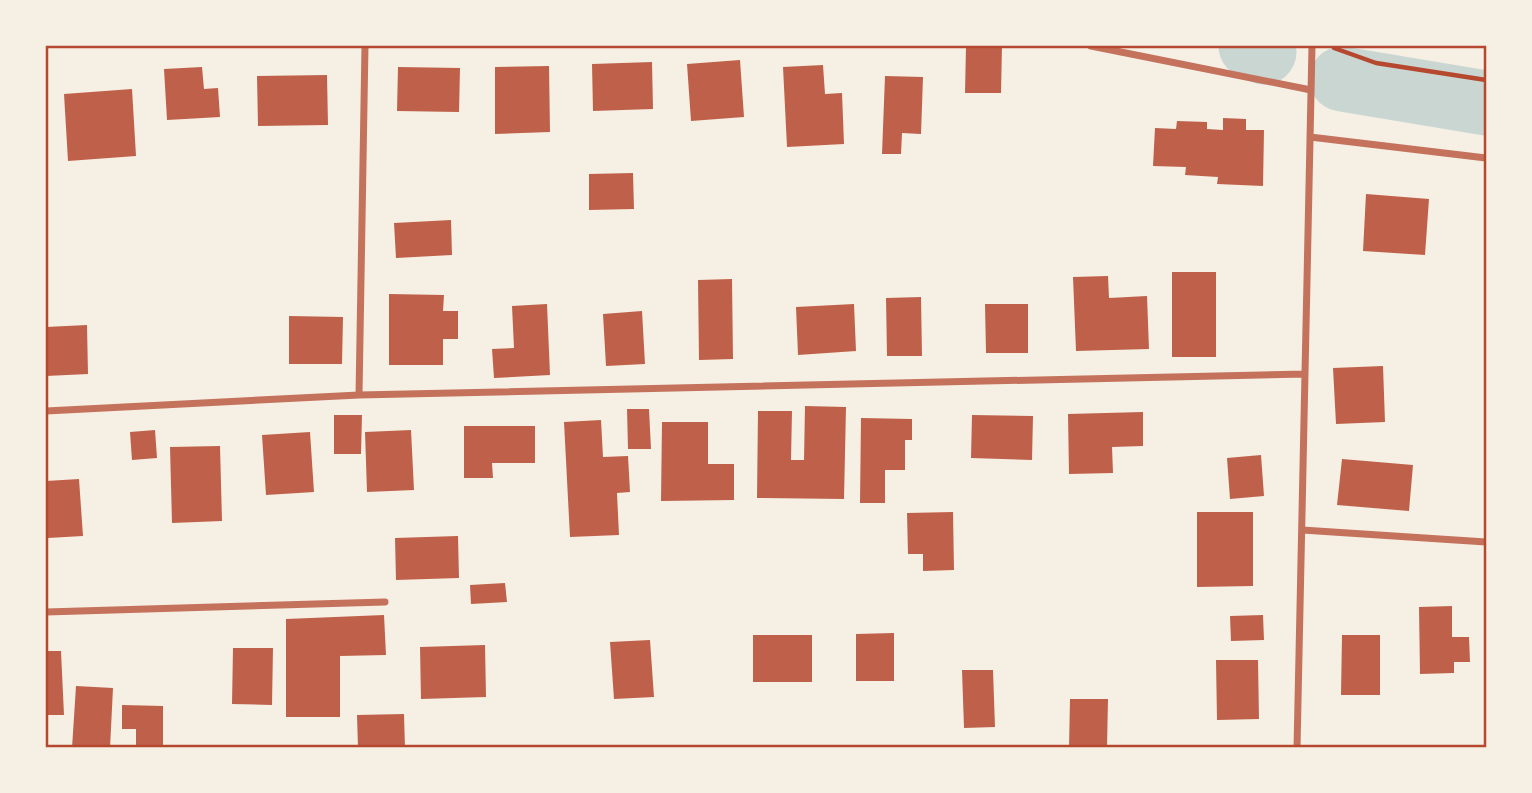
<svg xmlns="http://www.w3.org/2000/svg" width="1532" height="793" font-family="Bitter,serif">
	<rect width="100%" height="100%" fill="#f6efe4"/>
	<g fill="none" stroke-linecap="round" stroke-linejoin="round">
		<path stroke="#c9d6d2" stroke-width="65" d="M 1251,46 L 1264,52
			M 1342,79 L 1486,103"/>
	</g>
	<path fill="#bf614a" d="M 966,46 L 1002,46 L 1001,93 L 965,93 Z
		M 740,60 L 744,117 L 691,121 L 687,64 Z
		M 652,62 L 653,109 L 593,111 L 592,64 Z
		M 823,65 L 825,94 L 842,93 L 844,144 L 787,147 L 783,67 Z
		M 549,66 L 550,132 L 495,134 L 495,67 Z
		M 202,67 L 204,89 L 218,88 L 220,117 L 167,120 L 164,69 Z
		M 398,67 L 460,68 L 459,112 L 397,111 Z
		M 327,75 L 328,125 L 258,126 L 257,76 Z
		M 885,76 L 923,77 L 921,134 L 902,133 L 901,154 L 882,154 Z
		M 132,89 L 136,156 L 68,161 L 64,94 Z
		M 1223,118 L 1246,119 L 1246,130 L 1264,130 L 1263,186 L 1217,184 L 1218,177 L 1185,175 L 1186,167 L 1153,166 L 1155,128 L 1176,129 L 1177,121 L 1207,122 L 1207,129 L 1223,130 Z
		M 633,173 L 634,209 L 589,210 L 589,174 Z
		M 1366,194 L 1429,199 L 1425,255 L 1363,251 Z
		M 451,220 L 452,255 L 396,258 L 394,223 Z
		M 1172,272 L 1216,272 L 1216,357 L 1172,357 Z
		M 1108,276 L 1109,298 L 1147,296 L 1149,349 L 1076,351 L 1073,277 Z
		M 732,279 L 733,359 L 699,360 L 698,280 Z
		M 389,294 L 444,295 L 443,311 L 458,311 L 458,339 L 443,339 L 443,365 L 389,365 Z
		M 921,297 L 922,356 L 887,356 L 886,298 Z
		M 547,304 L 550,375 L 494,378 L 492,349 L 514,348 L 512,306 Z
		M 854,304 L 856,351 L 798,355 L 796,307 Z
		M 985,304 L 1028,304 L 1028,353 L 986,353 Z
		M 642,311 L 645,364 L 606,366 L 603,314 Z
		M 289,316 L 343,317 L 342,364 L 289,364 Z
		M 87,325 L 88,374 L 46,376 L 46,327 Z
		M 1383,366 L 1385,422 L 1336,424 L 1333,368 Z
		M 805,406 L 846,407 L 844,499 L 757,498 L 758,411 L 792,411 L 791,460 L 804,460 Z
		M 627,409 L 649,409 L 651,449 L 628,449 Z
		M 1143,412 L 1143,446 L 1112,447 L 1113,473 L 1069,474 L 1068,414 Z
		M 334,415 L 362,415 L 361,454 L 334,454 Z
		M 972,415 L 1033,416 L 1032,460 L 971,458 Z
		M 861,418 L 912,419 L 912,440 L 905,440 L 905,470 L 885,470 L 885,503 L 860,503 Z
		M 601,420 L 603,457 L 628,456 L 630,492 L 617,493 L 619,535 L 570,537 L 564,422 Z
		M 662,422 L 708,422 L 708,464 L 734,464 L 734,500 L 661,501 Z
		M 464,426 L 535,426 L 535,463 L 492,463 L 493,478 L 464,478 Z
		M 155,430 L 157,458 L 132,460 L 130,432 Z
		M 411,430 L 414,490 L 367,492 L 365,432 Z
		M 310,432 L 314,492 L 266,495 L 262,435 Z
		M 220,446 L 222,521 L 172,523 L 170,447 Z
		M 1261,455 L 1264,496 L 1230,499 L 1227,458 Z
		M 1342,459 L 1413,465 L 1409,511 L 1337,505 Z
		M 79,479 L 83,536 L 48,538 L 46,481 Z
		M 953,512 L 954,570 L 923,571 L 923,554 L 908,554 L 907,513 Z
		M 1197,512 L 1253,512 L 1253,586 L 1197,587 Z
		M 458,536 L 459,578 L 396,580 L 395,538 Z
		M 505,583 L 507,602 L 471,604 L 470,585 Z
		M 1452,606 L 1452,637 L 1469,637 L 1470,662 L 1454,662 L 1454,673 L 1420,674 L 1419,607 Z
		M 384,615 L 386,655 L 340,656 L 340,717 L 286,717 L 286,619 Z
		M 1263,615 L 1264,640 L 1231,641 L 1230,616 Z
		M 894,633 L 894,681 L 856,681 L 856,634 Z
		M 753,635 L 812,635 L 812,682 L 753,682 Z
		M 1342,635 L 1380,635 L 1380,695 L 1341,695 Z
		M 650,640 L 654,697 L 614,699 L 610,642 Z
		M 485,645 L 486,697 L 421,699 L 420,647 Z
		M 233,648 L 273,648 L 272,705 L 232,704 Z
		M 46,651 L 61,651 L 64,715 L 46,715 Z
		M 1216,660 L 1258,660 L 1259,719 L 1217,720 Z
		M 962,670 L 993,670 L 995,727 L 964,728 Z
		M 76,686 L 113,688 L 110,748 L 72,748 Z
		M 1070,699 L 1108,699 L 1107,748 L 1069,748 Z
		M 122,705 L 163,706 L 163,748 L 136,748 L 136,729 L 122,729 Z
		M 404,714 L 405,748 L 358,748 L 357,715 Z"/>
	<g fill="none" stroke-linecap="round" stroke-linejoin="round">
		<path stroke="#b5482f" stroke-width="4.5" d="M 1334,48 L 1376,63 L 1486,80"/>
		<path stroke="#c5725c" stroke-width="7" d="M 1091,46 L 1311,90
			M 1310,137 L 1486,158
			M 359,395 L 365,46
			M 46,411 L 359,395 L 1305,374
			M 1302,530 L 1486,542
			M 46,612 L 385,602
			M 1297,748 L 1312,46"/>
	</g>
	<rect width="1532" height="793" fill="none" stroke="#f6efe4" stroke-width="94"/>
	<rect x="47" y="47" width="1438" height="699" fill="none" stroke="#b5482f" stroke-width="2.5"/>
</svg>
